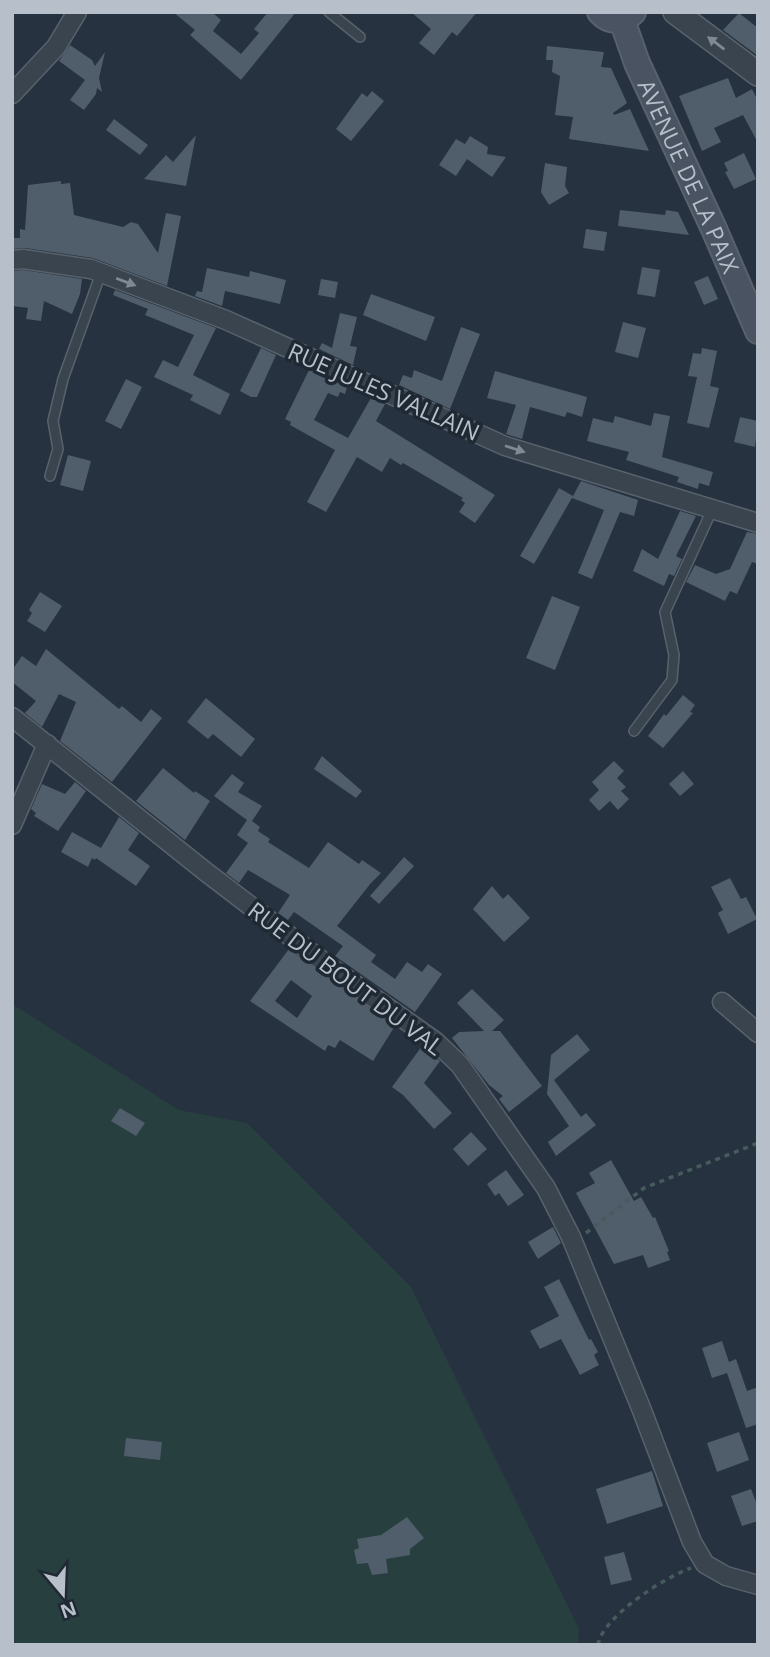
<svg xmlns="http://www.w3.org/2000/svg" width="770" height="1657" font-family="'Open Sans',sans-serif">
	<rect width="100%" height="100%" fill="#26323f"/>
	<path fill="#283f40" d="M 12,1004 L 179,1110 L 247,1123 L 411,1287 L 579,1629 L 578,1645 L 12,1645 Z"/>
	<path fill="#505d6a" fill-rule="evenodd" d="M 173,12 L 212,12 L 221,20 L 213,31 L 241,54 L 259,33 L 254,29 L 268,12 L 296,12 L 241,80 L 190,35 L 195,30 Z
		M 411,12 L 477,12 L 457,36 L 452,32 L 434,55 L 419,43 L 431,29 Z
		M 739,13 L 758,28 L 758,56 L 723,30 Z
		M 70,45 L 92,60 L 95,66 L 105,52 L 99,78 L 102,92 L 97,88 L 96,94 L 84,110 L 70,100 L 85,80 L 59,61 Z
		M 547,46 L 604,52 L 601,67 L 611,68 L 627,103 L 613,113 L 614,115 L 630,109 L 649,151 L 569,139 L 573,117 L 555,115 L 560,76 L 552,72 L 553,60 L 546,60 Z
		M 728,78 L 736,98 L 752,89 L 758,101 L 758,143 L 743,115 L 714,128 L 721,142 L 702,151 L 679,96 Z
		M 372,91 L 384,101 L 351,141 L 336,129 L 362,93 L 367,97 Z
		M 114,119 L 148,145 L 140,155 L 106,130 Z
		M 196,135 L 186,186 L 144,179 L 166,155 L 173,162 Z
		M 470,136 L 488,147 L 487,154 L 506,157 L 492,177 L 467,159 L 456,176 L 439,165 L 456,139 L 465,144 Z
		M 744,153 L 756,179 L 734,189 L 725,172 L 728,171 L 724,163 Z
		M 545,163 L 567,167 L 565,186 L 569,193 L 549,205 L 541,192 Z
		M 61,181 L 61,184 L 70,183 L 74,215 L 123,227 L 131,222 L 138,224 L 158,253 L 166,213 L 181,216 L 167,286 L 93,258 L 25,248 L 12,249 L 12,238 L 20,238 L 20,229 L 25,230 L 28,185 Z
		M 620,210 L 665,215 L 666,210 L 678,212 L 689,235 L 618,226 Z
		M 586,229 L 607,232 L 604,251 L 583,248 Z
		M 642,267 L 660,270 L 655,297 L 637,294 Z
		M 207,268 L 249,277 L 250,271 L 286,280 L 280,304 L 225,291 L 222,306 L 195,296 L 197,291 L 202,292 Z
		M 23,270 L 82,279 L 80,294 L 72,314 L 44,301 L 41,321 L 26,319 L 28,308 L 12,306 L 12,271 Z
		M 708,276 L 718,299 L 704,305 L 694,282 Z
		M 321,279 L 338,282 L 335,298 L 318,295 Z
		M 115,290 L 216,328 L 193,375 L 230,394 L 220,415 L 190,400 L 193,395 L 154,377 L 163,360 L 178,367 L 194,335 L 145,315 L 148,309 L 113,295 Z
		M 371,294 L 435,317 L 426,341 L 363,315 Z
		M 340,313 L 357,317 L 350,346 L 357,347 L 353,365 L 319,349 L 322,343 L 332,348 Z
		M 623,322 L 646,328 L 638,358 L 615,352 Z
		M 461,327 L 480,334 L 450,409 L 399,385 L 403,375 L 412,378 L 414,370 L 442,381 Z
		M 261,348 L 276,355 L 257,397 L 251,397 L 240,391 Z
		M 702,348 L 717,351 L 710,386 L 719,388 L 709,428 L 687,423 L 697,377 L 688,376 L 693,353 L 701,354 Z
		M 309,370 L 347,387 L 345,394 L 340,392 L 338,397 L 328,393 L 314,420 L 348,438 L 371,398 L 385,404 L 376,421 L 495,495 L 475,523 L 459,512 L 465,503 L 461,500 L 463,498 L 403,463 L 401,465 L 390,458 L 382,472 L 357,457 L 326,512 L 307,502 L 335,450 L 290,425 L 291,422 L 285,419 Z
		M 495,371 L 587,397 L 582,417 L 567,412 L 565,417 L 530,407 L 522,439 L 506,434 L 516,405 L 487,398 Z
		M 126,379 L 142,387 L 121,429 L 105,421 Z
		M 654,413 L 670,416 L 662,457 L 713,472 L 709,486 L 699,483 L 698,489 L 677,482 L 679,477 L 626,460 L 629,452 L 587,441 L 593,418 L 613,423 L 615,416 L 651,426 Z
		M 740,417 L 758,421 L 755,447 L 734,442 Z
		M 68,455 L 91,461 L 83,491 L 60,485 Z
		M 581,481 L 638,500 L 634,516 L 620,512 L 592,579 L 578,573 L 604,510 L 572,498 Z
		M 559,488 L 573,496 L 534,564 L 520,556 Z
		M 680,511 L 696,516 L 676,556 L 682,559 L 674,576 L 669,574 L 664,586 L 633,571 L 642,549 L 658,559 Z
		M 747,532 L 758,534 L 758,564 L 752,562 L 737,594 L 730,591 L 725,601 L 686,582 L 695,565 L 716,574 L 730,569 Z
		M 40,592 L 62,606 L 45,632 L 27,621 L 32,613 L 29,610 Z
		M 552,596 L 580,607 L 555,670 L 526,658 Z
		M 46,649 L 119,709 L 122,706 L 141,722 L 151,709 L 162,718 L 112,782 L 60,741 L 76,702 L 59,694 L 42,727 L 25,713 L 36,701 L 12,682 L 12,670 L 22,656 L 36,666 Z
		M 683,695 L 695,705 L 690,712 L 693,713 L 663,748 L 648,736 L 664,714 L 666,716 Z
		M 206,698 L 255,739 L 241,757 L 213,734 L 208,739 L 187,722 Z
		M 322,756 L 362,791 L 356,798 L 314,769 Z
		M 614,761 L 624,771 L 617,778 L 626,787 L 621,791 L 629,799 L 618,810 L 610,801 L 599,811 L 589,800 L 599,790 L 592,782 Z
		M 163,768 L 194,793 L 195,791 L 210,801 L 185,840 L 136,801 Z
		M 683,771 L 694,784 L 680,796 L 669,784 Z
		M 232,774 L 244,783 L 238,792 L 262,806 L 252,821 L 260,827 L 258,831 L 270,839 L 268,842 L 309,868 L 328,842 L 359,864 L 362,860 L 381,873 L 371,883 L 337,926 L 376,955 L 371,962 L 395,979 L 407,962 L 422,972 L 428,964 L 442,974 L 415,1012 L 335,956 L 343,946 L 294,912 L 288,920 L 278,913 L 290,895 L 248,870 L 239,883 L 226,873 L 248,843 L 237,835 L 247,820 L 214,796 Z
		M 75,782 L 86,791 L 58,831 L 34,816 L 36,813 L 31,809 L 42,784 L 65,794 Z
		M 119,817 L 139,833 L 128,850 L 150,866 L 136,886 L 96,858 L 95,860 L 92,858 L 88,867 L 61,852 L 72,832 L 101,848 Z
		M 404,857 L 414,866 L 379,904 L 370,896 Z
		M 730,878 L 741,899 L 746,897 L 757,919 L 728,934 L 718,913 L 723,910 L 711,887 Z
		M 492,886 L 503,899 L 508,894 L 530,918 L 504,942 L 473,909 Z
		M 289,949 L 395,1026 L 373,1061 L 340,1040 L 335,1048 L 328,1045 L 325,1051 L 250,1001 ZM 291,980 L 312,996 L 297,1018 L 275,1001 Z
		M 472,989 L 504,1020 L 492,1031 L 500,1031 L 542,1086 L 509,1112 L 499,1099 L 503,1096 L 489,1085 L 452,1038 L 459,1032 L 484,1031 L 457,1003 Z
		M 577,1034 L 590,1050 L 554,1080 L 581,1117 L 586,1113 L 596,1125 L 556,1156 L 548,1142 L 569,1126 L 547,1094 L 551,1055 Z
		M 422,1046 L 440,1061 L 424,1083 L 452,1113 L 434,1129 L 403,1095 L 392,1087 Z
		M 120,1108 L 145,1123 L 136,1136 L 111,1121 Z
		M 471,1132 L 487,1149 L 468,1166 L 453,1149 Z
		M 611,1160 L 634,1201 L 641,1197 L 653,1218 L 655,1217 L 669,1251 L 667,1252 L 670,1260 L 648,1268 L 643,1255 L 614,1264 L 576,1193 L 595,1183 L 589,1173 Z
		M 506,1170 L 524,1195 L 508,1206 L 499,1193 L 495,1196 L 487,1184 Z
		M 553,1227 L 561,1243 L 538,1259 L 528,1242 Z
		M 559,1279 L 589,1340 L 591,1339 L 598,1352 L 594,1355 L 599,1365 L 580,1375 L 561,1339 L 540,1349 L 530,1331 L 559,1316 L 544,1287 Z
		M 722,1341 L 729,1362 L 736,1359 L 747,1391 L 758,1387 L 758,1417 L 756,1418 L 758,1424 L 746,1428 L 727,1373 L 712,1378 L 702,1348 Z
		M 739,1432 L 749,1460 L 717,1472 L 707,1443 Z
		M 126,1438 L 162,1442 L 160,1460 L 124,1456 Z
		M 652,1471 L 663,1506 L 607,1524 L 596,1489 Z
		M 751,1489 L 758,1507 L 758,1521 L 742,1526 L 731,1496 Z
		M 407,1517 L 424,1538 L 410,1549 L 410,1555 L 386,1559 L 388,1573 L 372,1575 L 368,1563 L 357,1564 L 354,1550 L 359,1548 L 357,1539 L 381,1535 Z
		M 624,1552 L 632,1580 L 611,1585 L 604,1557 Z"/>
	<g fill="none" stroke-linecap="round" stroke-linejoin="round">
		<defs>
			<path id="service" d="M 329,12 L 360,37
				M 50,476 L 58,449 L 53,421 L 63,379 L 101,273
				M 634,731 L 672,680 L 674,655 L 665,612 L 712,510"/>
			<path id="minor" d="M 12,94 L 56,47 L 77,12
				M 12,260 L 23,259 L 91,269 L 226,320 L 505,446 L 758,523
				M 12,717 L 206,872 L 333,969 L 435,1041 L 460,1065 L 546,1188 L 571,1237 L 641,1408 L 692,1542 L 705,1564 L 726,1576 L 758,1585
				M 12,825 L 47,744
				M 722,1002 L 758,1033"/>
			<path id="tertiary" d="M 675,12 L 758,74"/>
			<g id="secondary">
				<path d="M 600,12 C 610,23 623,22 633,12"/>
				<path id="s1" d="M 622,20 L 637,63 L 714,229 L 758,331"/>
			</g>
		</defs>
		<use href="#service" stroke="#58626d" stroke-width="12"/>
		<use href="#minor" stroke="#58626d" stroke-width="21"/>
		<use href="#tertiary" stroke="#58626d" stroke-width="26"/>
		<use href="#secondary" stroke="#58626d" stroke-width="28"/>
		<path stroke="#465b5d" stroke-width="3.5" stroke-dasharray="5 5" stroke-linecap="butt" d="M 586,1233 L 644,1188 L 758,1143
			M 598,1645 C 602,1617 665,1577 691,1568"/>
		<use href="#service" stroke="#3a444f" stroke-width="9"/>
		<use href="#minor" stroke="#3a444f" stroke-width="18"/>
		<use href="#tertiary" stroke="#3a444f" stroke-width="23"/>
		<use href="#secondary" stroke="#495362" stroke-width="24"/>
	</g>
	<defs><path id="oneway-solid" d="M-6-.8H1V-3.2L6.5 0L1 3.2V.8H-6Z" transform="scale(1.75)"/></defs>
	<g fill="#7f8893">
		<use href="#oneway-solid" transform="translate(716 43) rotate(-143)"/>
		<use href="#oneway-solid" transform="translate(126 282) rotate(21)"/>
		<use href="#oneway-solid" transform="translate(515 449) rotate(18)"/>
	</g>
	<g text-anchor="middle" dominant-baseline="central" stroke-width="7" stroke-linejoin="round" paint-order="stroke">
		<g font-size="23" fill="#b7bfca" stroke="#1f2934">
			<text stroke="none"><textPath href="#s1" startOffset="170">AVENUE DE LA PAIX</textPath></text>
			<text transform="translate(384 391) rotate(24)">RUE JULES VALLAIN</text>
			<text transform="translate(346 978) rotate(37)">RUE DU BOUT DU VAL</text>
		</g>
	</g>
	<rect width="770" height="1657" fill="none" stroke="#b7bfca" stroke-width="28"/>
	<g transform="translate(63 1594) rotate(161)" stroke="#1f2934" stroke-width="5" paint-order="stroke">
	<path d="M0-5L12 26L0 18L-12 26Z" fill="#b7bfca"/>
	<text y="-10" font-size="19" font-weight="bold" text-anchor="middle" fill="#b7bfca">N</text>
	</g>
</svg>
